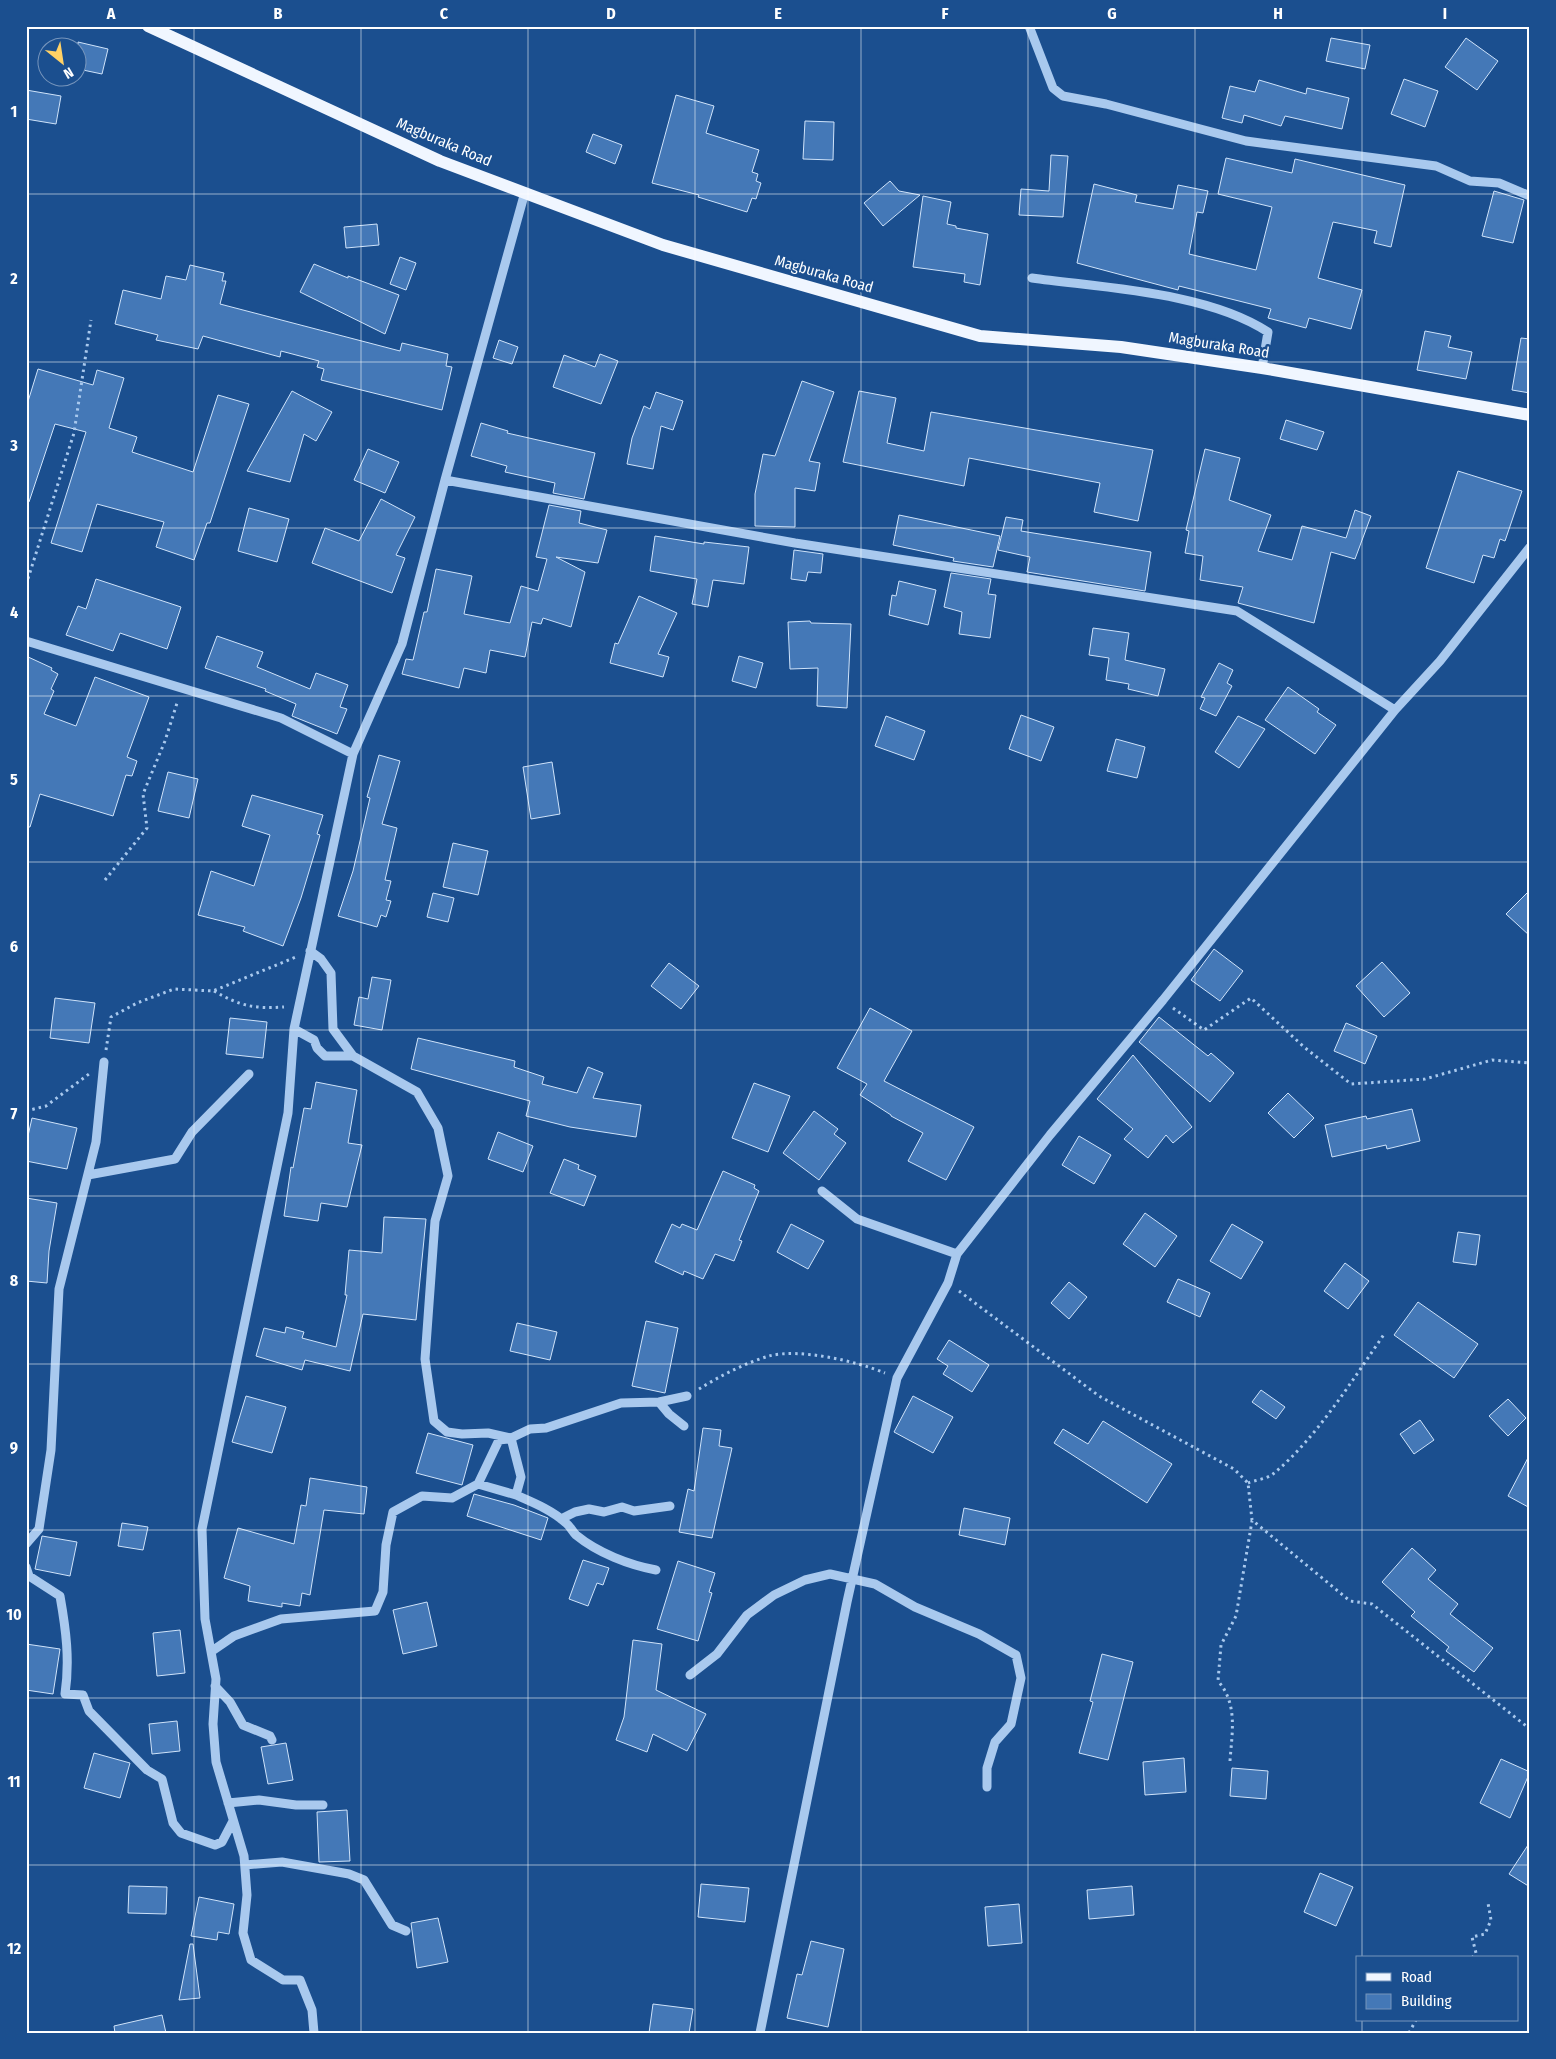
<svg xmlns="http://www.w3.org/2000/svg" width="1556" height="2059" font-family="'Fira Sans Condensed',sans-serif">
	<rect width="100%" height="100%" fill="#1b4f8f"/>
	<path fill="#4478b7" stroke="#cfe3fa" d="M 1331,38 L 1370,45 L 1365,69 L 1326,61 Z
		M 1466,38 L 1498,61 L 1477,90 L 1445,67 Z
		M 78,42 L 108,49 L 102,74 L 78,69 Z
		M 1404,79 L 1438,91 L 1425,127 L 1391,114 Z
		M 1259,80 L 1306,94 L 1307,88 L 1349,98 L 1342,129 L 1285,116 L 1281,126 L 1244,115 L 1242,123 L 1222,118 L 1230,86 L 1255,92 Z
		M 26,90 L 61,96 L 56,124 L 26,119 Z
		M 676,95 L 714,106 L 706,133 L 759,150 L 752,172 L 758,174 L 756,181 L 761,183 L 756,199 L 752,198 L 747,212 L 698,197 L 699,195 L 652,183 Z
		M 805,121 L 834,122 L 833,160 L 803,159 Z
		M 593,134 L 622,145 L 615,164 L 586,152 Z
		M 1051,155 L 1068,156 L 1063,217 L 1019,215 L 1021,189 L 1049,191 Z
		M 1226,158 L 1292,173 L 1295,159 L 1405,185 L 1391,247 L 1374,243 L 1377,231 L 1333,222 L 1318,278 L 1362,290 L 1351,329 L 1309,318 L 1306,328 L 1268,318 L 1271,309 L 1179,286 L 1178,290 L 1077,263 L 1094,184 L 1137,195 L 1135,202 L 1173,209 L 1178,185 L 1208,191 L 1203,213 L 1197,212 L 1189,254 L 1256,270 L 1272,207 L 1218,194 Z
		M 890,181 L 899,191 L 920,195 L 883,226 L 864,203 Z
		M 1494,191 L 1524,200 L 1513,243 L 1482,236 Z
		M 923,196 L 951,202 L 947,224 L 956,226 L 956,228 L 988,234 L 980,285 L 964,282 L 965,274 L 913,267 Z
		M 377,224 L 379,245 L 346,248 L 344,227 Z
		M 400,257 L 416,263 L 406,290 L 390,284 Z
		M 314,264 L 348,278 L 348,276 L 399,295 L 385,334 L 300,292 Z
		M 190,265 L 224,273 L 222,281 L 226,281 L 220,304 L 400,351 L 402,343 L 448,354 L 446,366 L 452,367 L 442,410 L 321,380 L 324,369 L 317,367 L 319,361 L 281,351 L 280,357 L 203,336 L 198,349 L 156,340 L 158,335 L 115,324 L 123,290 L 161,299 L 166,276 L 186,280 Z
		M 1425,331 L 1451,336 L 1448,347 L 1472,352 L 1466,379 L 1417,370 Z
		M 1521,338 L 1530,339 L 1530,393 L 1512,390 Z
		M 499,340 L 518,347 L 512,364 L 493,358 Z
		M 600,354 L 618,361 L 601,404 L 553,387 L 564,355 L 595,367 Z
		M 38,369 L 93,385 L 97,370 L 124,378 L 109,428 L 137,437 L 132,452 L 193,472 L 218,395 L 249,404 L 210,523 L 207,523 L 194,560 L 156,547 L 164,522 L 97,504 L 82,552 L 51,543 L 86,432 L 55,424 L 29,502 L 26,502 L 26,408 Z
		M 802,381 L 834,392 L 809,461 L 820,463 L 815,491 L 795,488 L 795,527 L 755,526 L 755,494 L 763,454 L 775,456 Z
		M 292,391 L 332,412 L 316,441 L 304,434 L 290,482 L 247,471 Z
		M 859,391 L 896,398 L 887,443 L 924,451 L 931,412 L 1153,450 L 1138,521 L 1094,512 L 1100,483 L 969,458 L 964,486 L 843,462 Z
		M 656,392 L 683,401 L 673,430 L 661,426 L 653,469 L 627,464 L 632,438 L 644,406 L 650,409 Z
		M 1286,420 L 1324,432 L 1317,450 L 1280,439 Z
		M 481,423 L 508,431 L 507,433 L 595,453 L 584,499 L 553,493 L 555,483 L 505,472 L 507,466 L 471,456 Z
		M 368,449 L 399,462 L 385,493 L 354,480 Z
		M 1205,449 L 1240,458 L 1229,500 L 1271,515 L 1258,551 L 1292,560 L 1302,526 L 1346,538 L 1355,510 L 1371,516 L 1355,559 L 1331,552 L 1314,623 L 1238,603 L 1243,587 L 1200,580 L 1203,556 L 1185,553 L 1189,531 L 1186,530 Z
		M 1458,471 L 1522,491 L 1505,541 L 1500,539 L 1494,558 L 1483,555 L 1474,583 L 1426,568 Z
		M 381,499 L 415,517 L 396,555 L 405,558 L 392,593 L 312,563 L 325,528 L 359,541 Z
		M 549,505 L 581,511 L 579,523 L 607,530 L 598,563 L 556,557 L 585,572 L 571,627 L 543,618 L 541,624 L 532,622 L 525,657 L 490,650 L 486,673 L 464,668 L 459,688 L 402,674 L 406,659 L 413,660 L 424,612 L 427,612 L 436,569 L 472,576 L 464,614 L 510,623 L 521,586 L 538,591 L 547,559 L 536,557 Z
		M 249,508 L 289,519 L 277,562 L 238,551 Z
		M 899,515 L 1000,536 L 993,567 L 953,561 L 954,558 L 893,545 Z
		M 1006,517 L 1023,520 L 1021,531 L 1151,552 L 1145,591 L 1027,572 L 1030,557 L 998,550 Z
		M 655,536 L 704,544 L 704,542 L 749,547 L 744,584 L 713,580 L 708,607 L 692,604 L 697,579 L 650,571 Z
		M 794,550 L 823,554 L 821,573 L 808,572 L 806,581 L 791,579 Z
		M 951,573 L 991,579 L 988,594 L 996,595 L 990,638 L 959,634 L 962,612 L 944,607 Z
		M 96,579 L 181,607 L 167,649 L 120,633 L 113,651 L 66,635 L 78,606 L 86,609 Z
		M 899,581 L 936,590 L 928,625 L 889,615 L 892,595 L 896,596 Z
		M 639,596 L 677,613 L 658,654 L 669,657 L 663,677 L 610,663 L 615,643 L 618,644 Z
		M 810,621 L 811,623 L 851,624 L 847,708 L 817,706 L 818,668 L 790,669 L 788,622 Z
		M 1093,628 L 1129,633 L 1125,660 L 1165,669 L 1158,696 L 1128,689 L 1129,684 L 1106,680 L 1109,658 L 1089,655 Z
		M 217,636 L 263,652 L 257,667 L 310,689 L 316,673 L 348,685 L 340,707 L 347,709 L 337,734 L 292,716 L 296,704 L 265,691 L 266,689 L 205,668 Z
		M 26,656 L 52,668 L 51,670 L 58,674 L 51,689 L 54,691 L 44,714 L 76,726 L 95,677 L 149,697 L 127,757 L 137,761 L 132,776 L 126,775 L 113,816 L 40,794 L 30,827 L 26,827 Z
		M 739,656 L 763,663 L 756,688 L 732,681 Z
		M 1219,663 L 1233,670 L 1227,683 L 1232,686 L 1216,716 L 1200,709 L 1205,698 L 1201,697 Z
		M 1288,687 L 1319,709 L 1317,712 L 1336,725 L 1315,754 L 1265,720 Z
		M 1021,715 L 1054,727 L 1041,761 L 1009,749 Z
		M 886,716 L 925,731 L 914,760 L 875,746 Z
		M 1238,716 L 1265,729 L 1239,768 L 1215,752 Z
		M 1116,739 L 1145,747 L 1137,778 L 1107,771 Z
		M 379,755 L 400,761 L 382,824 L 397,828 L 385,880 L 391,881 L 386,900 L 391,901 L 386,917 L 381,915 L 377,927 L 338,916 L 353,871 L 370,798 L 367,797 Z
		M 552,762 L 560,814 L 531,819 L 523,767 Z
		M 168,772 L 198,779 L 189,818 L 158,811 Z
		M 252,795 L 323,815 L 317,834 L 320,835 L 301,898 L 283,946 L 243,931 L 245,927 L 198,915 L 211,871 L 254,886 L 270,835 L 242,826 Z
		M 453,843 L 488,851 L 478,895 L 443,887 Z
		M 1530,890 L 1530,936 L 1506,914 Z
		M 433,893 L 454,898 L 448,922 L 427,917 Z
		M 1214,949 L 1243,971 L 1220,1001 L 1191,980 Z
		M 1382,962 L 1410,993 L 1384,1017 L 1356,986 Z
		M 669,963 L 699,986 L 681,1009 L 651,986 Z
		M 372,977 L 391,980 L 382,1030 L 354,1025 L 359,997 L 368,999 Z
		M 55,998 L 95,1003 L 89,1043 L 50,1038 Z
		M 870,1008 L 912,1031 L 884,1081 L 974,1127 L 946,1180 L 908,1161 L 923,1133 L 891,1116 L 891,1115 L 860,1095 L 867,1084 L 837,1068 Z
		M 1159,1017 L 1208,1056 L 1211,1053 L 1234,1073 L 1210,1102 L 1139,1042 Z
		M 230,1018 L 267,1022 L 263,1058 L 226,1054 Z
		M 1346,1023 L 1377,1036 L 1365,1064 L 1334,1051 Z
		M 418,1038 L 515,1061 L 514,1067 L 544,1077 L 542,1084 L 577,1093 L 588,1067 L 603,1073 L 593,1098 L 641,1105 L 636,1137 L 570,1127 L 526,1116 L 530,1101 L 411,1069 Z
		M 1133,1055 L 1192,1127 L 1173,1143 L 1166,1135 L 1148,1158 L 1124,1139 L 1133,1129 L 1097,1099 Z
		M 316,1082 L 357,1090 L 348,1143 L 362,1145 L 347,1207 L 321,1203 L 318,1221 L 284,1216 L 291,1167 L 293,1168 L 304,1108 L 311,1109 Z
		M 754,1083 L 790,1096 L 768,1152 L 732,1138 Z
		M 1288,1093 L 1314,1118 L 1294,1138 L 1268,1113 Z
		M 1412,1109 L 1420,1141 L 1387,1149 L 1386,1145 L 1332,1157 L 1325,1125 L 1366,1116 L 1367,1119 Z
		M 814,1111 L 838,1129 L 834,1134 L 846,1143 L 819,1180 L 783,1153 Z
		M 32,1118 L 77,1128 L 67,1169 L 26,1161 L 26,1145 Z
		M 498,1132 L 533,1146 L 523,1172 L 488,1159 Z
		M 1079,1136 L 1111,1155 L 1094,1184 L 1062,1165 Z
		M 564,1159 L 579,1165 L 578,1169 L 596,1176 L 584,1206 L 550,1193 Z
		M 723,1171 L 755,1185 L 754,1188 L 759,1191 L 739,1240 L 742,1241 L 734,1261 L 715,1254 L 703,1279 L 684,1271 L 683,1275 L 655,1262 L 672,1224 L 680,1228 L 682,1224 L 697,1230 Z
		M 26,1198 L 57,1203 L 49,1251 L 47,1283 L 26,1281 Z
		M 1145,1213 L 1177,1236 L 1155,1267 L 1123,1244 Z
		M 384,1217 L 426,1219 L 416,1320 L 363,1314 L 350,1371 L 305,1360 L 302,1370 L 256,1356 L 264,1328 L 285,1333 L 286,1327 L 304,1332 L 302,1338 L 336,1347 L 347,1295 L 345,1295 L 349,1250 L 382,1253 Z
		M 791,1224 L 824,1241 L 808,1269 L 777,1252 Z
		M 1232,1224 L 1263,1242 L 1241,1279 L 1210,1261 Z
		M 1458,1232 L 1480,1235 L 1476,1265 L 1453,1262 Z
		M 1345,1263 L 1369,1281 L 1348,1309 L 1324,1291 Z
		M 1178,1279 L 1210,1293 L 1200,1317 L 1167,1302 Z
		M 1069,1282 L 1087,1297 L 1069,1319 L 1051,1303 Z
		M 1418,1302 L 1478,1344 L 1454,1378 L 1394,1335 Z
		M 646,1321 L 678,1328 L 665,1393 L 632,1386 Z
		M 517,1323 L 557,1332 L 550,1360 L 510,1351 Z
		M 949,1340 L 989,1365 L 972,1392 L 943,1374 L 948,1366 L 937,1359 Z
		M 1261,1390 L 1285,1407 L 1276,1419 L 1252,1402 Z
		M 246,1396 L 286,1407 L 272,1453 L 232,1442 Z
		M 913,1396 L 953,1417 L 933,1453 L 894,1432 Z
		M 1508,1399 L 1526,1418 L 1508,1436 L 1489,1416 Z
		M 1420,1420 L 1434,1440 L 1414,1454 L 1400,1434 Z
		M 1103,1421 L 1172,1464 L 1147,1503 L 1054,1443 L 1063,1429 L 1088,1444 Z
		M 703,1428 L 721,1430 L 719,1446 L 732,1448 L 712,1538 L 679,1532 L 688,1489 L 694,1491 Z
		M 428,1433 L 473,1445 L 462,1485 L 416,1473 Z
		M 1530,1454 L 1530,1508 L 1508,1496 Z
		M 310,1478 L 367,1487 L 364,1514 L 324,1510 L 310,1595 L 302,1593 L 300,1606 L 282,1603 L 282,1607 L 248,1601 L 250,1586 L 224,1578 L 238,1528 L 294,1544 L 301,1505 L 306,1506 Z
		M 474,1494 L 514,1505 L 548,1518 L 541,1540 L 467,1516 Z
		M 964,1508 L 1010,1518 L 1005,1545 L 959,1535 Z
		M 122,1523 L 148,1527 L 143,1550 L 118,1546 Z
		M 42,1536 L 77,1542 L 70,1576 L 35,1569 Z
		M 1412,1548 L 1436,1570 L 1428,1579 L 1458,1604 L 1450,1614 L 1493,1648 L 1474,1672 L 1446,1651 L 1449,1647 L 1411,1616 L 1415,1612 L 1382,1582 Z
		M 583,1560 L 609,1568 L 603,1585 L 597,1583 L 588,1606 L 569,1599 Z
		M 678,1561 L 715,1573 L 709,1592 L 712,1593 L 698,1641 L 657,1629 Z
		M 427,1602 L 437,1646 L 403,1654 L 393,1610 Z
		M 180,1630 L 185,1673 L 157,1676 L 153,1633 Z
		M 633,1640 L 662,1644 L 656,1690 L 706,1714 L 687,1751 L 653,1734 L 647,1752 L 616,1740 L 624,1717 Z
		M 26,1644 L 60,1649 L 53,1694 L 26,1690 Z
		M 1102,1654 L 1133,1662 L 1108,1760 L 1079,1753 L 1093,1702 L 1090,1701 Z
		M 177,1721 L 180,1751 L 152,1754 L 149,1724 Z
		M 286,1743 L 293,1780 L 268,1784 L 261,1747 Z
		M 94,1753 L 130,1763 L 120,1798 L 84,1788 Z
		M 1184,1758 L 1186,1792 L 1145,1795 L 1143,1762 Z
		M 1501,1759 L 1530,1772 L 1510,1818 L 1480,1803 Z
		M 1232,1768 L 1268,1771 L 1266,1799 L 1230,1796 Z
		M 347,1810 L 350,1861 L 319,1862 L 317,1812 Z
		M 1530,1842 L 1530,1887 L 1509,1874 Z
		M 1320,1873 L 1353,1887 L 1336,1926 L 1304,1912 Z
		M 701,1884 L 749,1888 L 745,1922 L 698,1917 Z
		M 129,1886 L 167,1887 L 166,1914 L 128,1913 Z
		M 1132,1886 L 1134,1915 L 1089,1919 L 1087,1890 Z
		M 199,1897 L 234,1904 L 229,1934 L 218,1932 L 217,1940 L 191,1936 Z
		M 1019,1904 L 1022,1943 L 988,1946 L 985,1907 Z
		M 438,1918 L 448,1962 L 417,1968 L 411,1923 Z
		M 811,1941 L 844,1949 L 828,2027 L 787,2018 L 797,1974 L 802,1975 Z
		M 190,1944 L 193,1944 L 200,1998 L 179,2000 Z
		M 653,2004 L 693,2009 L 689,2033 L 649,2033 Z
		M 162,2015 L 166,2033 L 115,2033 L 114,2026 Z"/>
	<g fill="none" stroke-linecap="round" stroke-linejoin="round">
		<path stroke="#a9c9ee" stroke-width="3" stroke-dasharray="2.5 4" stroke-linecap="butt" d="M 26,585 L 74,433 L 91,320
			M 105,880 L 147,828 L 143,794 L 165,741 L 178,700
			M 214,991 C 240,1006 254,1009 284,1007
			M 1173,1008 L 1204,1030 L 1251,998 L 1304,1047 L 1351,1084 L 1425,1079 L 1492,1060 L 1530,1063
			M 106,1050 L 111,1017 L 137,1003 L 174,989 L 213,991 L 296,957
			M 26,1111 L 46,1106 L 89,1074
			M 959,1291 L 1099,1396 L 1234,1469 L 1248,1483 L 1252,1520 L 1350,1601 L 1372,1604 L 1530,1729
			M 699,1389 C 720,1376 745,1363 769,1356 C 799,1348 856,1361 885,1373
			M 1248,1483 C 1255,1480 1267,1479 1273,1474 C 1316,1439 1353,1379 1385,1333
			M 1230,1761 C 1232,1732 1238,1704 1218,1681 L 1221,1645 L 1236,1616 L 1252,1521
			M 1472,1958 L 1476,1953 L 1472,1937 L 1485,1934 L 1491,1920 L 1488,1903
			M 1409,2033 L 1416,2020"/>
		<path stroke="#a9c9ee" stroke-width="9" d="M 1029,26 L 1053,88 L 1063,96 L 1106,104 L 1246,141 L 1436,166 L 1470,181 L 1499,183 L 1530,196
			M 1032,278 C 1104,288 1207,292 1268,332 L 1262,368
			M 445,480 L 795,543 L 1237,611 L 1395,710
			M 26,641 L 281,718 L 353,754
			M 310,951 L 321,959 L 331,973 L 333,1029 L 353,1056
			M 294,1029 L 314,1040 L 317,1048 L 325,1056 L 353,1056 L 417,1092 L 438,1128 L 448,1176 L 435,1221 L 425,1359 L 434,1421 L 447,1432 L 462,1434 L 488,1433 L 511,1438
			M 88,1175 L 175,1159 L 192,1132 L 249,1074
			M 822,1191 L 857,1219 L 957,1254
			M 659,1402 L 669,1414 L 684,1426
			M 478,1484 L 499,1440 L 508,1439
			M 561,1519 L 575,1512 L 589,1509 L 604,1512 L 622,1507 L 634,1511 L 670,1506
			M 26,1544 L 39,1529 L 51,1450 L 59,1289 L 96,1142 L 104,1062
			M 26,1567 L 29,1576 L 60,1596 C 66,1630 70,1660 65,1694 L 83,1695 L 89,1711 L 147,1770 L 162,1779 L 173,1823 L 181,1833 L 215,1845 L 222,1842 L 233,1821
			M 656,1570 C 629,1565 598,1553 576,1535 C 572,1531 570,1526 566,1523 C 552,1510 532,1502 516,1495 L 521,1477 L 511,1438 L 530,1429 L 546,1428 L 621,1403 L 659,1402 L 687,1396
			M 212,1651 L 234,1636 L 281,1619 L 375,1611 L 383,1592 L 386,1545 L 393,1512 L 422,1496 L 452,1498 L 478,1484 L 516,1495
			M 690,1675 L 717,1654 L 747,1615 L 774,1595 L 805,1580 L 830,1574 L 875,1584 L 915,1607 L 979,1634 L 1016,1655 L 1021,1678 L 1011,1724 L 995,1742 L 987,1768 L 987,1787
			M 215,1686 L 230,1702 L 243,1725 L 270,1736 L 272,1740
			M 228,1803 L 259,1800 L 296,1805 L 323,1805
			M 245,1865 L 282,1862 L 349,1874 L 364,1880 L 392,1925 L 406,1931
			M 314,2033 L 312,2010 L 300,1980 L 283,1980 L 251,1960 L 243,1933 L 247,1895 L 244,1856 L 216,1762 L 213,1724 L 216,1679 L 205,1619 L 202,1529 L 288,1113 L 294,1029 L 353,754 L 402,644 L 445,480 L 525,192
			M 760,2033 L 847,1602 L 897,1378 L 948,1283 L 957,1254 L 1050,1135 L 1163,1000 L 1395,710 L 1440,661 L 1530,547"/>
		<path stroke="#f0f6ff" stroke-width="12" d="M 148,26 L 440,161 L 663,245 L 980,336 L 1121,347 L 1262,368 L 1530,415"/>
	</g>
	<path fill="none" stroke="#fff" stroke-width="1" stroke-opacity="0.55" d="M 194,26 L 194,2033M 361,26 L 361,2033M 528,26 L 528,2033M 695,26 L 695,2033M 861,26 L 861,2033M 1028,26 L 1028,2033M 1195,26 L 1195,2033M 1362,26 L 1362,1958M 26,194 L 1530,194M 26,362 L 1530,362M 26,528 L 1530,528M 26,696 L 1530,696M 26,862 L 1530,862M 26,1030 L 1530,1030M 26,1196 L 1530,1196M 26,1364 L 1530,1364M 26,1530 L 1530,1530M 26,1698 L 1530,1698M 26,1865 L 1530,1865M 1362,2020 L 1362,2033"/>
	<g text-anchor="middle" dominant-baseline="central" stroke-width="5" stroke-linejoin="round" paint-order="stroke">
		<g font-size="15" fill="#fff" stroke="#1b4f8f">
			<text transform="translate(444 142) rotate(23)">Magburaka Road</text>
			<text transform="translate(824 274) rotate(16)">Magburaka Road</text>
			<text transform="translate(1219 345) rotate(9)">Magburaka Road</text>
		</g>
	</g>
	<rect width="1556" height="2059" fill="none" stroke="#1b4f8f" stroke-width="55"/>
	<rect x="1356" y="1956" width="162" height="65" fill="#1b4f8f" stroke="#7695bc"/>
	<rect x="1366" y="1973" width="25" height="8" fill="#f0f6ff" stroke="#7695bc"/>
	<text x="1401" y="1982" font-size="15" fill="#ffffff">Road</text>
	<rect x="1366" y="1994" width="25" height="15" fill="#4478b7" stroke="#7695bc"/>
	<text x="1401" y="2006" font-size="15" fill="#ffffff">Building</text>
	<g transform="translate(62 62) rotate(150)"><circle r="24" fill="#1b4f8f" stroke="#7695bc"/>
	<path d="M0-4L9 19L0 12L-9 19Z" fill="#ffd166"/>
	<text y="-8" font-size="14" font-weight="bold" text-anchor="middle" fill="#ffffff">N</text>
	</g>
	<rect x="28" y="28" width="1500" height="2004" fill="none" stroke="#fff" stroke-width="2"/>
	<g font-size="16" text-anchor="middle" font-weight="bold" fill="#fff">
		<text x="111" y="19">A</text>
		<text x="278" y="19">B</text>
		<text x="444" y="19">C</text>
		<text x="611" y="19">D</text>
		<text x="778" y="19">E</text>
		<text x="945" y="19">F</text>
		<text x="1112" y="19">G</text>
		<text x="1278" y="19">H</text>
		<text x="1445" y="19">I</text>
		<text x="14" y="117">1</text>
		<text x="14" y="284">2</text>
		<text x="14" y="451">3</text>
		<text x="14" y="618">4</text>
		<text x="14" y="785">5</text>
		<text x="14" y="952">6</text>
		<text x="14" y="1119">7</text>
		<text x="14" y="1286">8</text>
		<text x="14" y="1453">9</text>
		<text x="14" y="1620">10</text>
		<text x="14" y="1787">11</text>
		<text x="14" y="1954">12</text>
	</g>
</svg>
